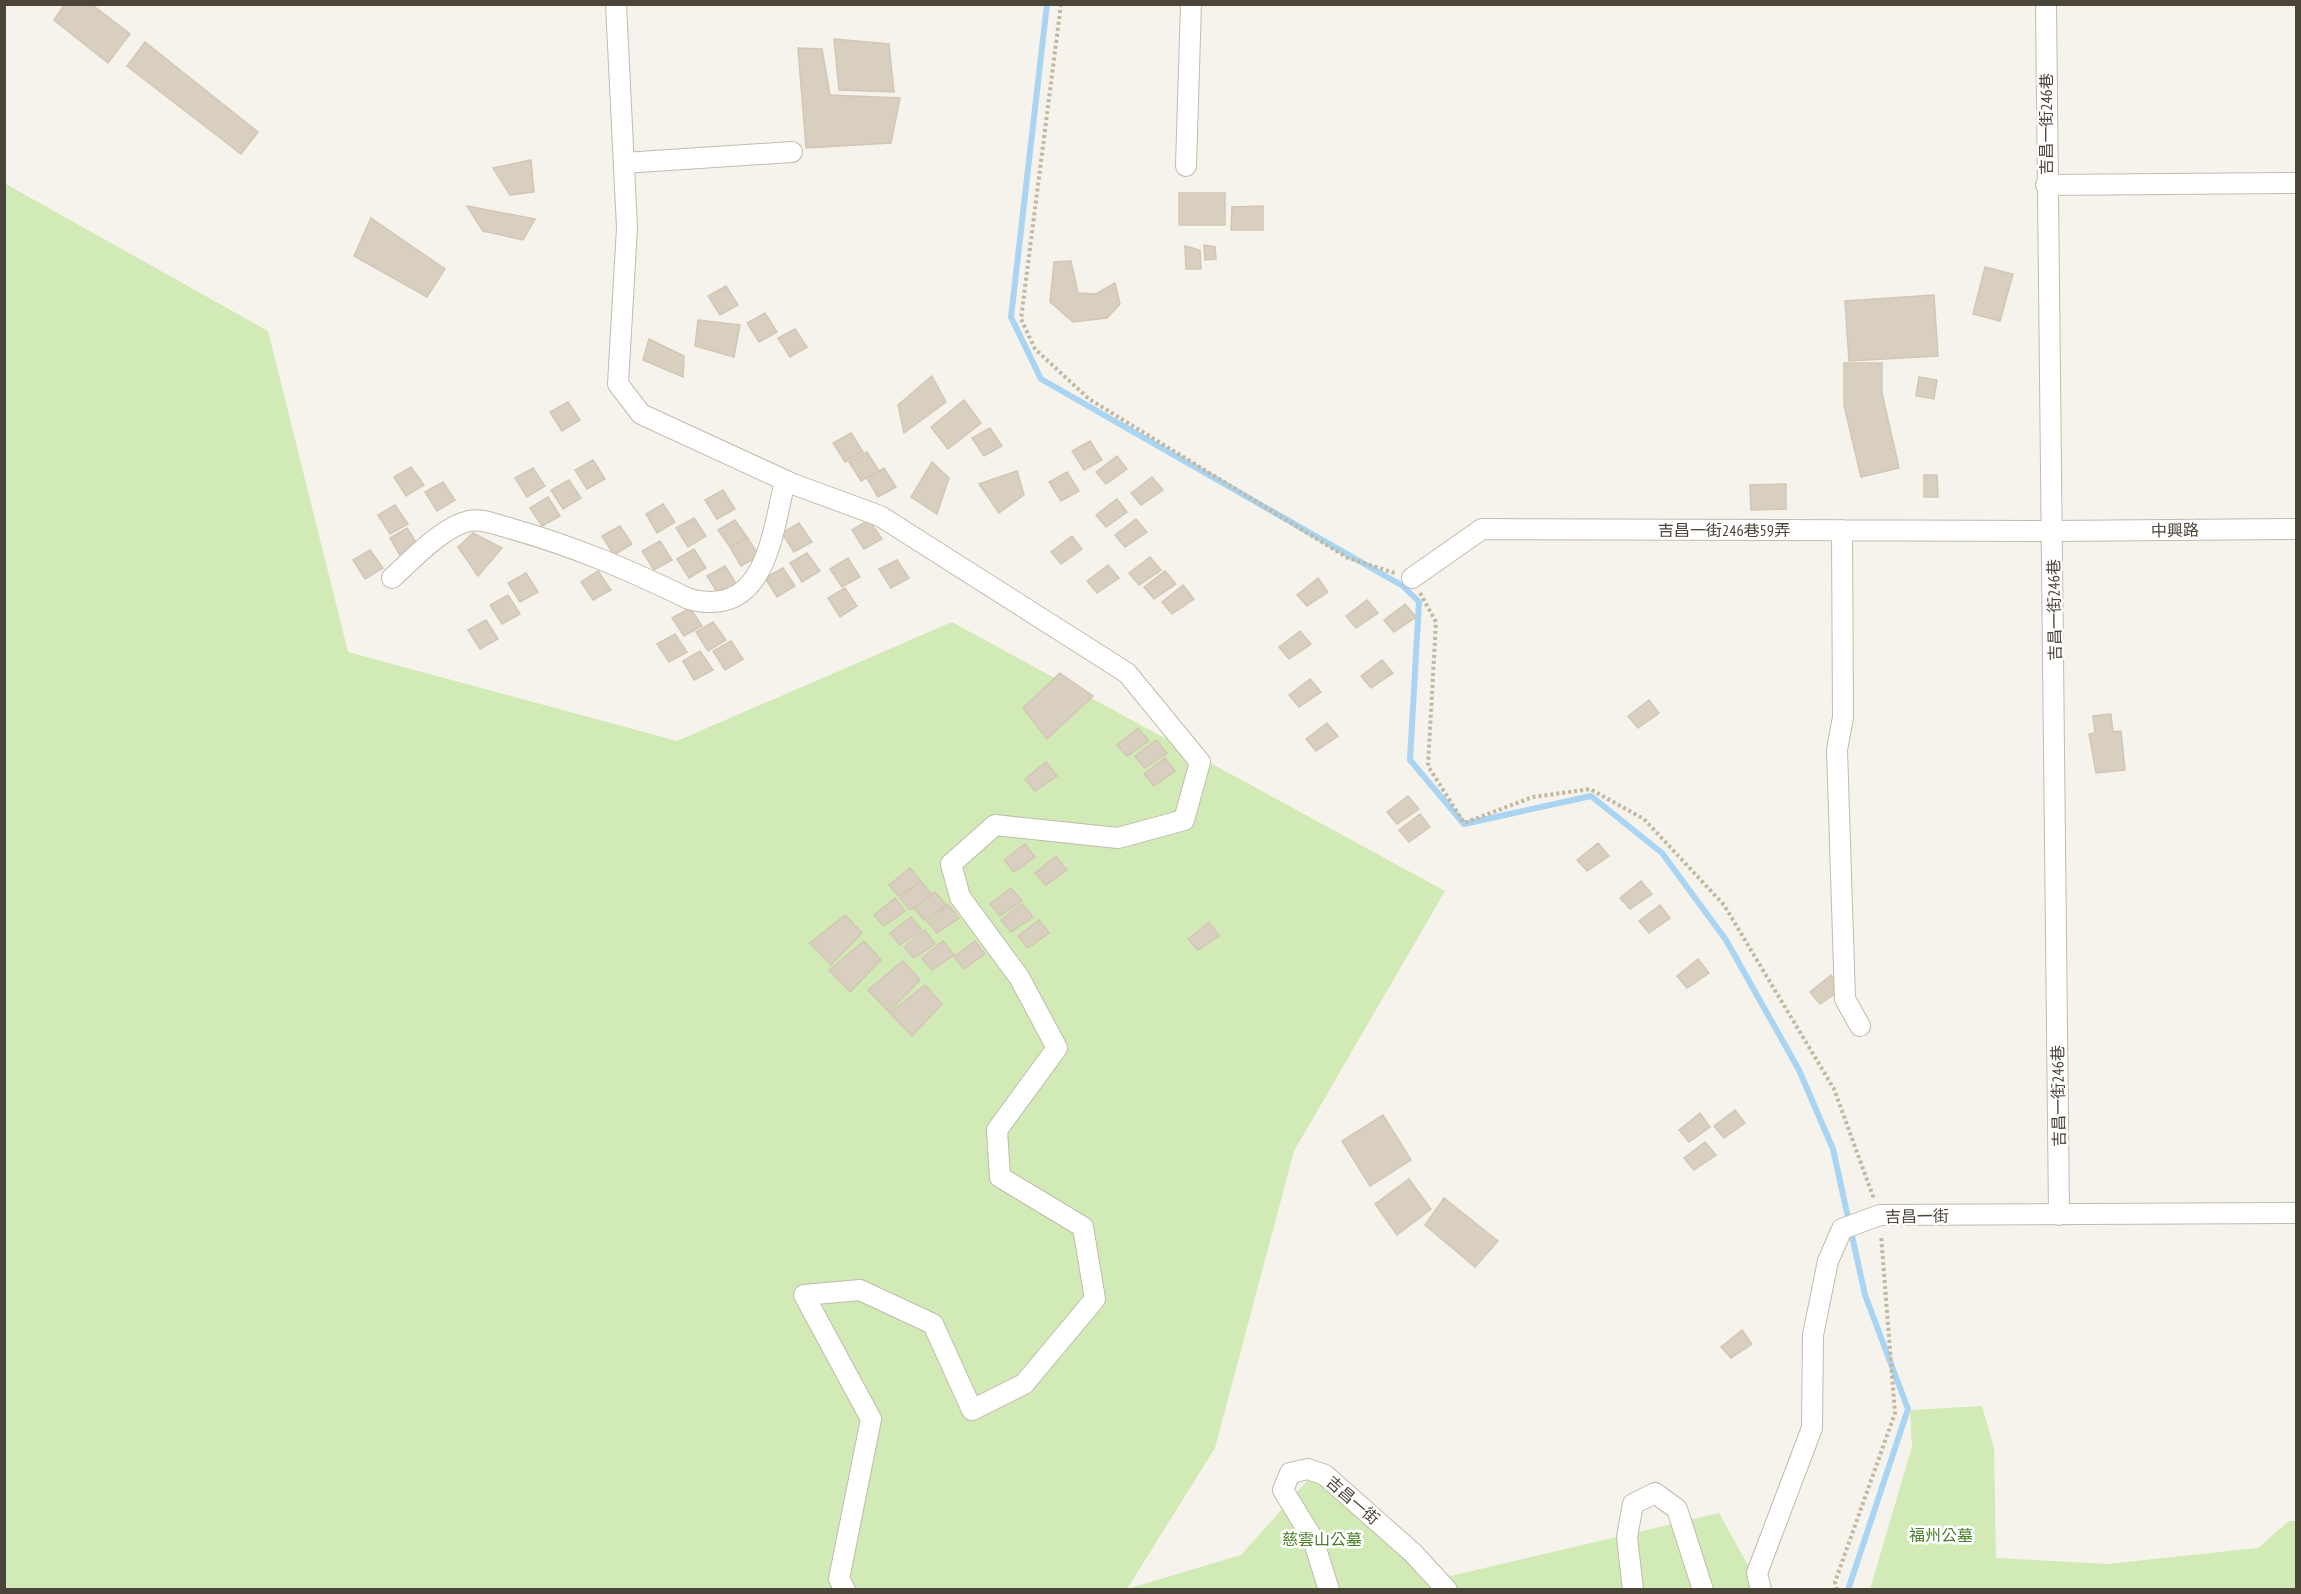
<svg xmlns="http://www.w3.org/2000/svg" width="2301" height="1594" font-family="'PT Sans Narrow','Noto Sans TC',sans-serif">
	<rect width="100%" height="100%" fill="#f6f3ec"/>
	<path fill="#d2eab5" d="M 4,183 L 268,331 L 348,652 L 677,741 L 952,622 L 1445,891 L 1294,1151 L 1215,1448 L 1127,1589 L 1241,1555 L 1323,1463 L 1425,1582 L 1719,1513 L 1761,1589 L 5,1589 Z
		M 1982,1406 L 1994,1448 L 1996,1558 L 2107,1564 L 2258,1548 L 2289,1521 L 2296,1521 L 2296,1589 L 1870,1589 L 1912,1447 L 1910,1410 Z"/>
	<g fill="none" stroke-linecap="round" stroke-linejoin="round">
		<path stroke="#a9d4f2" stroke-width="6" d="M 1047,4 L 1011,317 L 1041,379 L 1403,586 L 1419,602 L 1410,760 L 1464,824 L 1591,796 L 1662,853 L 1726,940 L 1799,1070 L 1833,1149 L 1865,1295 L 1908,1409 L 1848,1590"/>
	</g>
	<path fill="#d8cfc1" stroke="#d3c7b4" stroke-width="1.5" d="M 65,4 L 91,4 L 130,34 L 108,63 L 54,20 Z
		M 834,39 L 889,44 L 894,92 L 839,90 Z
		M 145,42 L 258,132 L 241,154 L 127,66 Z
		M 798,48 L 822,49 L 830,95 L 900,98 L 891,143 L 806,148 Z
		M 531,160 L 534,192 L 510,195 L 493,168 Z
		M 1179,193 L 1225,193 L 1225,225 L 1179,225 Z
		M 467,206 L 535,219 L 523,240 L 483,231 Z
		M 1263,206 L 1263,230 L 1231,230 L 1232,207 Z
		M 371,218 L 445,269 L 427,297 L 354,256 Z
		M 1204,245 L 1215,247 L 1216,259 L 1205,260 Z
		M 1185,246 L 1200,250 L 1201,269 L 1186,269 Z
		M 1071,261 L 1078,293 L 1096,294 L 1115,283 L 1120,304 L 1107,318 L 1073,322 L 1050,302 L 1054,262 Z
		M 1985,267 L 2013,274 L 2000,321 L 1973,314 Z
		M 726,286 L 738,305 L 720,315 L 708,296 Z
		M 1934,295 L 1938,356 L 1849,361 L 1845,301 Z
		M 765,313 L 777,332 L 759,342 L 747,323 Z
		M 698,320 L 740,325 L 734,357 L 695,346 Z
		M 795,329 L 807,347 L 790,357 L 778,338 Z
		M 649,339 L 684,356 L 683,377 L 643,360 Z
		M 1844,363 L 1882,363 L 1882,393 L 1899,468 L 1861,477 L 1844,405 Z
		M 932,376 L 946,402 L 904,433 L 898,405 Z
		M 1919,377 L 1937,380 L 1934,399 L 1916,396 Z
		M 964,400 L 981,423 L 948,449 L 931,427 Z
		M 568,402 L 580,420 L 562,431 L 550,412 Z
		M 990,428 L 1002,446 L 984,456 L 972,438 Z
		M 851,433 L 863,452 L 845,462 L 833,443 Z
		M 1090,441 L 1102,460 L 1084,470 L 1072,451 Z
		M 867,452 L 879,471 L 861,481 L 849,462 Z
		M 1117,456 L 1127,469 L 1106,484 L 1096,472 Z
		M 593,460 L 605,479 L 587,489 L 575,470 Z
		M 932,462 L 949,478 L 937,514 L 911,497 Z
		M 411,467 L 424,485 L 406,496 L 394,477 Z
		M 533,468 L 545,486 L 527,497 L 515,478 Z
		M 884,468 L 896,487 L 878,497 L 867,478 Z
		M 1017,471 L 1024,495 L 999,513 L 979,484 Z
		M 1067,472 L 1079,491 L 1061,501 L 1049,482 Z
		M 1924,475 L 1937,475 L 1938,497 L 1924,497 Z
		M 1152,477 L 1163,490 L 1141,505 L 1131,493 Z
		M 569,480 L 581,498 L 563,509 L 551,490 Z
		M 443,482 L 455,500 L 437,511 L 425,492 Z
		M 1786,484 L 1786,509 L 1751,510 L 1750,485 Z
		M 723,490 L 735,509 L 717,519 L 705,500 Z
		M 548,497 L 560,516 L 542,526 L 530,508 Z
		M 1117,499 L 1127,512 L 1106,527 L 1096,515 Z
		M 663,504 L 675,522 L 657,533 L 646,514 Z
		M 395,505 L 408,524 L 390,534 L 378,515 Z
		M 694,518 L 706,536 L 688,547 L 676,528 Z
		M 1136,519 L 1147,532 L 1125,547 L 1115,535 Z
		M 735,520 L 747,537 L 730,547 L 718,530 Z
		M 869,520 L 882,539 L 864,549 L 852,530 Z
		M 799,523 L 812,542 L 794,552 L 782,533 Z
		M 620,526 L 632,544 L 614,555 L 602,536 Z
		M 407,528 L 419,547 L 401,557 L 390,538 Z
		M 473,533 L 502,548 L 478,576 L 458,547 Z
		M 1072,536 L 1082,549 L 1061,564 L 1051,552 Z
		M 747,537 L 759,556 L 741,566 L 730,547 Z
		M 660,541 L 672,560 L 654,570 L 642,551 Z
		M 694,549 L 706,568 L 689,578 L 677,559 Z
		M 370,550 L 383,568 L 365,579 L 353,560 Z
		M 807,553 L 820,571 L 802,582 L 790,563 Z
		M 1150,557 L 1161,570 L 1139,585 L 1129,573 Z
		M 848,558 L 860,577 L 842,587 L 830,569 Z
		M 897,560 L 909,578 L 891,588 L 879,569 Z
		M 1108,565 L 1119,578 L 1097,593 L 1087,581 Z
		M 725,566 L 737,585 L 719,595 L 707,576 Z
		M 783,568 L 795,586 L 777,597 L 765,578 Z
		M 598,571 L 611,590 L 593,600 L 581,582 Z
		M 1165,571 L 1176,584 L 1154,599 L 1144,587 Z
		M 526,573 L 538,592 L 520,602 L 508,583 Z
		M 1318,578 L 1328,592 L 1307,606 L 1297,595 Z
		M 1183,585 L 1194,599 L 1172,614 L 1162,602 Z
		M 845,588 L 857,606 L 840,617 L 828,598 Z
		M 508,595 L 520,614 L 502,624 L 490,605 Z
		M 1367,600 L 1378,613 L 1356,628 L 1346,616 Z
		M 1405,604 L 1416,617 L 1394,632 L 1384,620 Z
		M 690,608 L 702,626 L 684,636 L 672,618 Z
		M 486,620 L 498,639 L 480,649 L 468,630 Z
		M 713,622 L 726,640 L 708,651 L 696,632 Z
		M 1300,631 L 1311,644 L 1289,659 L 1279,647 Z
		M 675,634 L 687,652 L 669,662 L 657,644 Z
		M 731,641 L 743,659 L 725,670 L 713,651 Z
		M 700,651 L 713,670 L 694,680 L 683,661 Z
		M 1382,660 L 1393,673 L 1371,688 L 1361,676 Z
		M 1060,673 L 1093,696 L 1047,739 L 1023,708 Z
		M 1310,679 L 1321,692 L 1299,707 L 1289,695 Z
		M 1649,700 L 1659,713 L 1638,728 L 1628,716 Z
		M 2111,714 L 2113,732 L 2121,731 L 2125,770 L 2096,773 L 2089,734 L 2095,733 L 2093,716 Z
		M 1327,723 L 1338,736 L 1316,751 L 1306,739 Z
		M 1138,728 L 1149,741 L 1127,756 L 1117,745 Z
		M 1156,740 L 1167,753 L 1145,768 L 1135,756 Z
		M 1165,758 L 1175,771 L 1154,786 L 1144,774 Z
		M 1046,762 L 1057,776 L 1035,791 L 1025,779 Z
		M 1408,796 L 1419,809 L 1397,824 L 1387,812 Z
		M 1420,814 L 1430,827 L 1409,842 L 1399,830 Z
		M 1598,843 L 1609,856 L 1587,871 L 1577,860 Z
		M 1025,844 L 1035,857 L 1014,872 L 1004,860 Z
		M 1056,856 L 1067,870 L 1046,885 L 1035,873 Z
		M 910,868 L 921,881 L 899,896 L 889,885 Z
		M 921,881 L 932,895 L 910,910 L 900,898 Z
		M 1641,881 L 1652,894 L 1630,909 L 1620,898 Z
		M 1011,888 L 1022,901 L 1000,916 L 990,904 Z
		M 935,892 L 946,905 L 924,920 L 914,908 Z
		M 895,898 L 905,911 L 884,926 L 874,915 Z
		M 1022,904 L 1033,917 L 1011,932 L 1001,920 Z
		M 948,905 L 959,918 L 937,933 L 927,921 Z
		M 1660,905 L 1670,918 L 1649,933 L 1639,921 Z
		M 845,915 L 862,933 L 831,965 L 810,943 Z
		M 911,917 L 922,930 L 900,945 L 890,933 Z
		M 1039,920 L 1049,933 L 1028,948 L 1018,936 Z
		M 1209,922 L 1219,936 L 1198,950 L 1188,939 Z
		M 925,930 L 935,944 L 914,958 L 904,947 Z
		M 864,941 L 881,960 L 850,992 L 829,970 Z
		M 943,941 L 954,955 L 932,970 L 922,958 Z
		M 975,941 L 985,954 L 964,969 L 954,957 Z
		M 1698,959 L 1709,973 L 1687,988 L 1677,976 Z
		M 903,961 L 920,980 L 889,1012 L 868,990 Z
		M 1831,975 L 1842,989 L 1820,1004 L 1810,992 Z
		M 925,985 L 942,1004 L 912,1036 L 890,1013 Z
		M 1735,1110 L 1745,1123 L 1724,1138 L 1714,1126 Z
		M 1700,1113 L 1710,1127 L 1689,1142 L 1679,1130 Z
		M 1383,1115 L 1411,1160 L 1370,1186 L 1342,1141 Z
		M 1705,1142 L 1716,1155 L 1694,1170 L 1684,1158 Z
		M 1409,1179 L 1431,1209 L 1397,1235 L 1375,1204 Z
		M 1444,1198 L 1498,1241 L 1475,1267 L 1425,1225 Z
		M 1742,1330 L 1752,1344 L 1731,1358 L 1721,1347 Z"/>
	<g fill="none" stroke-linecap="round" stroke-linejoin="round">
		<defs>
			<path id="minor" d="M 616,4 L 627,228 L 618,384 L 641,414 L 793,484 L 880,516 L 1127,673 L 1200,762 L 1184,820 L 1118,838 L 995,825 L 951,864 L 960,897 L 1019,977 L 1057,1048 L 997,1130 L 1000,1177 L 1083,1227 L 1095,1299 L 1024,1384 L 972,1410 L 933,1324 L 860,1290 L 804,1295 L 871,1419 L 839,1579 L 845,1590
				M 2046,4 L 2059,1215
				M 624,163 L 792,152
				M 1186,166 L 1191,4
				M 2046,185 L 2296,183
				M 1842,530 L 1843,717 L 1837,750 L 1845,999 L 1860,1026
				M 392,578 C 412,560 442,527 469,521 C 482,518 497,525 509,528 C 576,547 627,569 689,599 C 766,619 772,534 785,481
				M 1412,578 L 1482,529 L 2053,531 L 2296,529
				M 1329,1590 L 1313,1539 L 1283,1490 L 1290,1473 L 1308,1469 L 1325,1475 L 1413,1553 L 1447,1590
				M 1633,1590 L 1627,1537 L 1633,1504 L 1655,1493 L 1677,1509 L 1703,1590
				M 1761,1590 L 1757,1573 L 1812,1428 L 1813,1335 L 1828,1261 L 1842,1229 L 1880,1215 L 2296,1213"/>
		</defs>
		<use href="#minor" stroke="#c2bbae" stroke-width="22"/>
		<path stroke="#c4b79f" stroke-width="4" stroke-dasharray="3 3" stroke-linecap="butt" d="M 1061,4 L 1021,319 L 1035,349 L 1089,399 L 1348,558 L 1395,573
			M 1420,593 L 1436,622 L 1428,766 L 1464,823 L 1533,797 L 1590,789 L 1644,819 L 1724,905 L 1834,1089 L 1874,1199
			M 1837,1590 L 1835,1582 L 1895,1413 L 1881,1235"/>
		<use href="#minor" stroke="#fff" stroke-width="20"/>
	</g>
	<g text-anchor="middle" dominant-baseline="central" stroke-width="5" stroke-linejoin="round" paint-order="stroke">
		<g font-size="16" fill="#4b4439" stroke="#fff">
			<text transform="translate(2046 124) rotate(-90)">吉昌一街246巷</text>
			<text x="1724" y="530">吉昌一街246巷59弄</text>
			<text transform="translate(2175 530) rotate(-1)">中興路</text>
			<text transform="translate(2054 610) rotate(-91)">吉昌一街246巷</text>
			<text transform="translate(2058 1096) rotate(-91)">吉昌一街246巷</text>
			<text transform="translate(1917 1216) rotate(-1)">吉昌一街</text>
			<text transform="translate(1353 1500) rotate(41)">吉昌一街</text>
		</g>
		<g font-size="16" fill="#4a7f2a" stroke="#fff">
			<text x="1941" y="1535">福州公墓</text>
			<text x="1322" y="1539">慈雲山公墓</text>
		</g>
	</g>
	<rect width="2301" height="1594" fill="none" stroke="#4b4439" stroke-width="12"/>
</svg>
